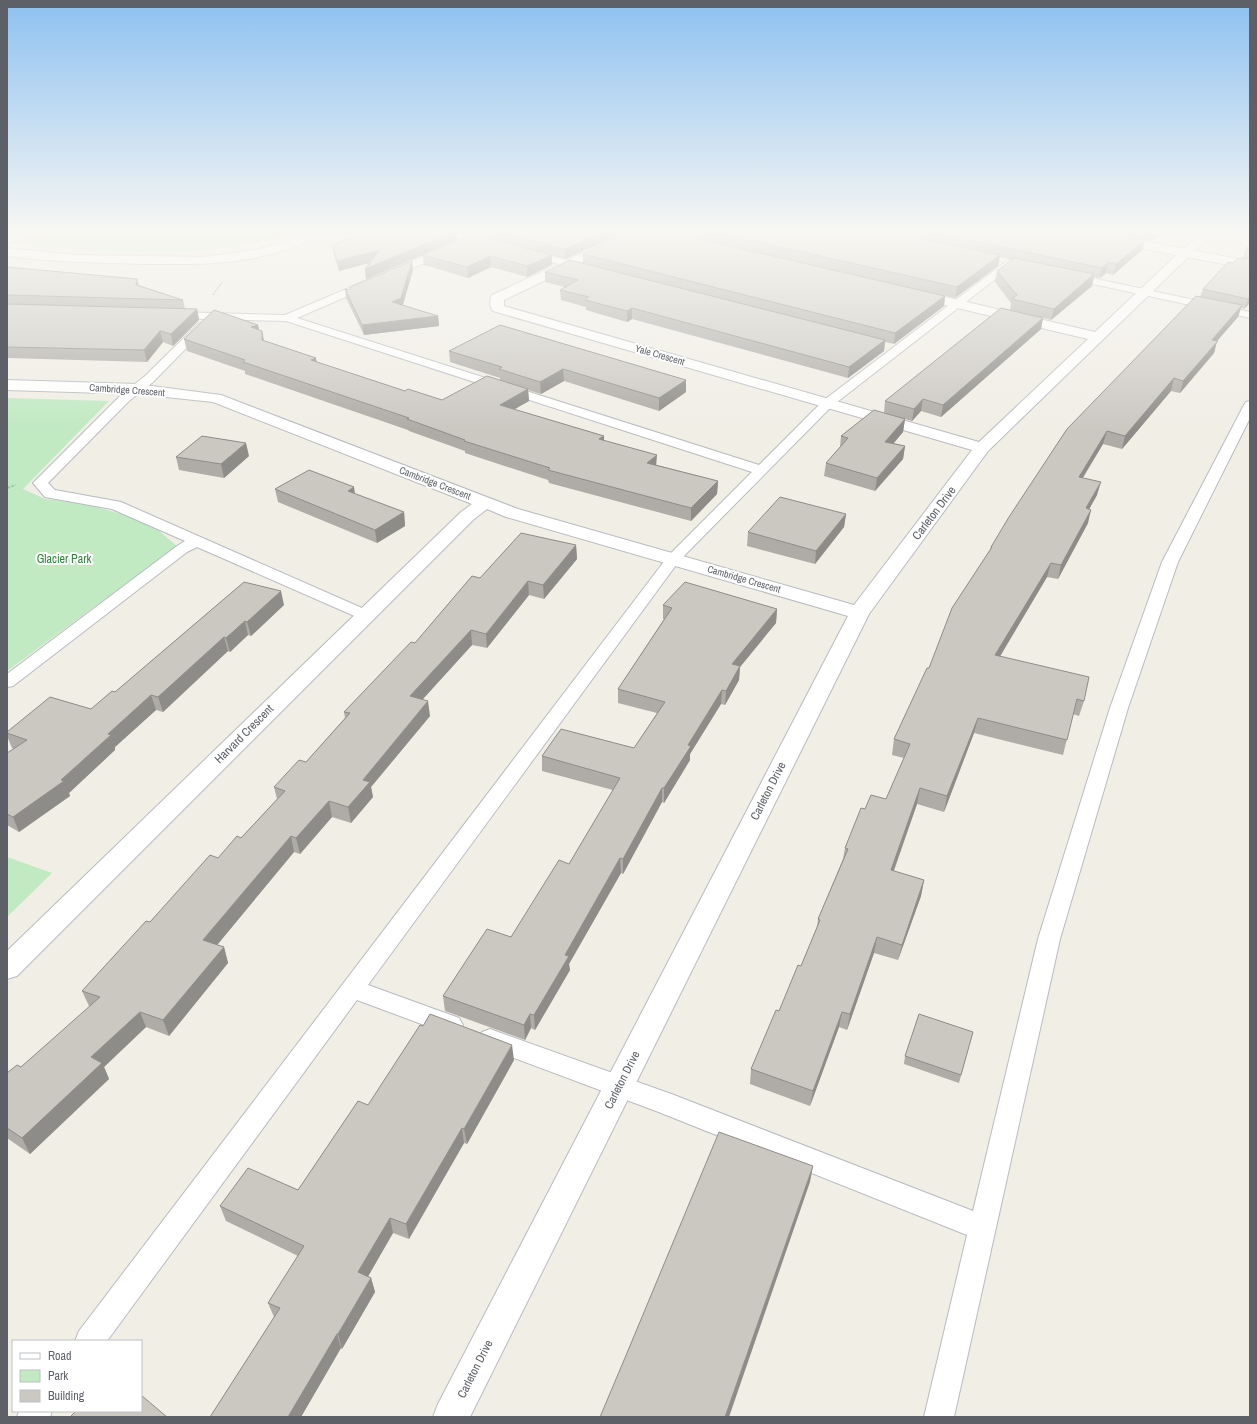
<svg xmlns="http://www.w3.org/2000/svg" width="1257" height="1424" font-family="'Archivo Narrow',sans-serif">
	<rect width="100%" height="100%" fill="#f0eee5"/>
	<path fill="#c1e9c2" d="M 48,231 L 296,231 C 239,251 181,253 122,251 C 85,250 49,248 12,242 Z
		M 7,398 L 109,401 L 23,489 L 45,499 L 85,504 L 125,515 L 158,530 L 177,546 L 7,671 Z
		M 7,857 L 52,873 L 7,917 Z"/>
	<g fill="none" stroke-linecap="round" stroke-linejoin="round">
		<defs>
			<path id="lane" d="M 28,231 L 42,231 L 40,233 L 7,243 L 7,237 Z
				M 434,231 L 449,231 L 471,236 L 483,231 L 496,231 L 481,239 L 491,241 L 492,243 L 491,245 L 487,246 L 473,242 L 297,318 L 759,465 L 824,400 L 1007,261 L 1011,260 L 1016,263 L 832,406 L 679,561 L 368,985 L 459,1018 L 463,1025 L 459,1032 L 451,1035 L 357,1000 L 107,1341 L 75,1341 L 79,1331 L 669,555 L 752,472 L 286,321 L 175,318 L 169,315 L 175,312 L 285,315 L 462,240 L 436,233 Z
				M 528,250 L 590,266 L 591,268 L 586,271 L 524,255 L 523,253 Z
				M 1069,273 L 1250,312 L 1250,318 L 1065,278 L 1064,276 Z
				M 202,323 L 206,324 L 208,326 L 206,328 L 153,382 L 129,401 L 48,483 L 55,490 L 121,502 L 371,612 L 373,615 L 371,618 L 365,620 L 359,618 L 197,547 L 187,552 L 13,686 L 7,687 L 7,674 L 177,546 L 185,541 L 112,509 L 45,497 L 33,483 L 121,395 L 145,376 L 198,324 Z
				M 1250,401 L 1250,418 L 1178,562 L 1128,708 L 1060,939 L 954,1417 L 924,1417 L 967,1235 L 656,1111 L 482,1046 L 478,1039 L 482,1032 L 490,1029 L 498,1032 L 674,1095 L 973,1211 L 1038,939 L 1110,708 L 1162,562 L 1244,405 L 1246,402 Z
				M 19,1411 L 52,1411 L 50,1417 L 17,1417 Z"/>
			<path id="street" d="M 630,231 L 645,231 L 643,234 L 504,300 L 504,306 L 979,442 L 1088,339 L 911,297 L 909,294 L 911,291 L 916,290 L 1095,332 L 1202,231 L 1215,231 L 988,451 L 869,614 L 470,1417 L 433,1417 L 438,1404 L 848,616 L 506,517 L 487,509 L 473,520 L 17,976 L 7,979 L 7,951 L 461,512 L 472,504 L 213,402 L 137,394 L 7,390 L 7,380 L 137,384 L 221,395 L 518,509 L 854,605 L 972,450 L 493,311 C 490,307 489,300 492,295 Z"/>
			<path id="secondary" d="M 316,231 L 332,231 L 330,234 C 304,244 277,254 249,259 C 215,265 181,264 146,264 C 100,263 53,262 7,256 L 7,248 L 77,255 L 204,257 L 260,249 Z
				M 1065,231 L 1088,231 L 1250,261 L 1250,269 L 1071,235 L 1067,234 Z"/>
		</defs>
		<use href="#lane" stroke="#b8bbc0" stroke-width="2"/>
		<use href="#street" stroke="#b8bbc0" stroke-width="2"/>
		<use href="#secondary" stroke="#b9bcc2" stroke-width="2"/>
		<path stroke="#98c8a8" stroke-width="1.5" stroke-dasharray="2.5 1" stroke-linecap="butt" d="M 213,295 L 223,281"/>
		<path stroke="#98c8a8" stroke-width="2" stroke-dasharray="3 1.5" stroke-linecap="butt" d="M 7,488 L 16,485"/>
		<use href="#lane" fill="#fff" fill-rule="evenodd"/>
		<use href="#street" fill="#fff" fill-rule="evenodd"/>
		<use href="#secondary" fill="#fff" fill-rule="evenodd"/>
	</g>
	<path fill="#afaca7" d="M 368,231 L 480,231 L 470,234 L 457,231 L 457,240 L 485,238 L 485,231 L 627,231 L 565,259 L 552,256 L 552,265 L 527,277 L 491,267 L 468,278 L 424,265 L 423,255 L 366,279 L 365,269 L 369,263 L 339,271 L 334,255 L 332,245 Z
		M 666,231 L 1165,231 L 1152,241 L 1145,240 L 1142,250 L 1113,275 L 1106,273 L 1100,278 L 1094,277 L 1092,286 L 1051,320 L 1043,318 L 1041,329 L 941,417 L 921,411 L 912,421 L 905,419 L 903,432 L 893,443 L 905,446 L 903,459 L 875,491 L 824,476 L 826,463 L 840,447 L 841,436 L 884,413 L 885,401 L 1010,310 L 1011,303 L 995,282 L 997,271 L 1012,260 L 1000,257 L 998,266 L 955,298 L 945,296 L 944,306 L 894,344 L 885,342 L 884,351 L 848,378 L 632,319 L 627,322 L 586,310 L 586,307 L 561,300 L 560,290 L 565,287 L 545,282 L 545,272 L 583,263 L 583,254 Z
		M 1250,244 L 1250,303 L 1244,309 L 1241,308 L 1238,317 L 1217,341 L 1214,353 L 1180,393 L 1171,391 L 1122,449 L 1103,444 L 1083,478 L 1097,495 L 1089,509 L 1088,523 L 1058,579 L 1047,577 L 1000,656 L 1084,701 L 1079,716 L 1073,714 L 1063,755 L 974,733 L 944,812 L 917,804 L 894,871 L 924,880 L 921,896 L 898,960 L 874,953 L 847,1030 L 839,1027 L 810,1106 L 750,1084 L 751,1069 L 801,966 L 817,927 L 818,919 L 843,859 L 845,848 L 865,809 L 886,799 L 904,758 L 892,755 L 894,739 L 929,668 L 990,550 L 991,547 L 1200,297 L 1203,289 L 1233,263 L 1243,258 L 1246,248 Z
		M 412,261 L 413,270 L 403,305 L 438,316 L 439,326 L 364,335 L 346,298 L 345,289 L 349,290 Z
		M 7,267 L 139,285 L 183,300 L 185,309 L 197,309 L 199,320 L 173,346 L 163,342 L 147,362 L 7,358 Z
		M 258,325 L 259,330 L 262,331 L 264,341 L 316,362 L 405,391 L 442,400 L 500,380 L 500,378 L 450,362 L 449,351 L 686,380 L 686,392 L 659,411 L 564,381 L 541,394 L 528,390 L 529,401 L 514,409 L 604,436 L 604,441 L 657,465 L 718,481 L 717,494 L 691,521 L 549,483 L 548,480 L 465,453 L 465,451 L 409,431 L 408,430 L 245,374 L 245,371 L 187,351 L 184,339 Z
		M 249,456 L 224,478 L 179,470 L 176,457 Z
		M 275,489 L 355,494 L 404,512 L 405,526 L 377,543 L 278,502 Z
		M 846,514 L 844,527 L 815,564 L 747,546 L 748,532 Z
		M 576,545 L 577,559 L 544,599 L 529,595 L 487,648 L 472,645 L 423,699 L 430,716 L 371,787 L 373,797 L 351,823 L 332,817 L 300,854 L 294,852 L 217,945 L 224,947 L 228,963 L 169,1036 L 146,1027 L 104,1067 L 109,1079 L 30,1154 L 7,1138 L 7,1073 L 21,1067 L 90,1007 L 89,1006 L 82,991 L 150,922 L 218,858 L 241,838 L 277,799 L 274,787 L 306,762 L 345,718 L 344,712 L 415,643 L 480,578 Z
		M 244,582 L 284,605 L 251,636 L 248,635 L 230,652 L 228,651 L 163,712 L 156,710 L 115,747 L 115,750 L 69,793 L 70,796 L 19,832 L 7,825 L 7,753 L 14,749 L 12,748 L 7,736 L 7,732 L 91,709 L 115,692 Z
		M 663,605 L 777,609 L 776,623 L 740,667 L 739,680 L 725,705 L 721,704 L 690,754 L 690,760 L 664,803 L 662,802 L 623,874 L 621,873 L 569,964 L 570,970 L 535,1030 L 531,1028 L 525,1040 L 445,1011 L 443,996 L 511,937 L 569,864 L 613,790 L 542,771 L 542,756 L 634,748 L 657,713 L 618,703 L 618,689 L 664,619 L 663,619 Z
		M 973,1032 L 959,1083 L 904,1064 L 905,1056 Z
		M 514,1060 L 467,1144 L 464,1143 L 409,1239 L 393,1233 L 368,1276 L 371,1278 L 375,1292 L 342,1349 L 341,1348 L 301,1417 L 210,1417 L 274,1317 L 268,1303 L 298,1256 L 226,1221 L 220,1206 L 298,1190 L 368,1105 Z"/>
	<path fill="#8e8c88" d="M 456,231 L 457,231 L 457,240 L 366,279 L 365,269 Z
		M 470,231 L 480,231 L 470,234 Z
		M 605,231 L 627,231 L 565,259 L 565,249 Z
		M 1155,231 L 1165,231 L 1152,241 Z
		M 1145,240 L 1142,250 L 1113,275 L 1116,264 Z
		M 380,250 L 381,260 L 339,271 L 337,261 Z
		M 552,255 L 552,265 L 527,277 L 527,266 Z
		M 1000,255 L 998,266 L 955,298 L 957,287 Z
		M 490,256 L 491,267 L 468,278 L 467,267 Z
		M 412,261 L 413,270 L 402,307 L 392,302 Z
		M 1108,263 L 1106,273 L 1100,278 L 1102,268 Z
		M 1094,274 L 1092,286 L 1051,320 L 1054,309 Z
		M 137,279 L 140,290 L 136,285 Z
		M 945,296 L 944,306 L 894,344 L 895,333 Z
		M 1250,296 L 1250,303 L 1244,309 L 1248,299 Z
		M 1242,305 L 1238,317 L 1217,341 L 1214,353 L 1180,393 L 1183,381 L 1212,340 Z
		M 632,308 L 632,319 L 627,322 L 627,311 Z
		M 197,309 L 199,320 L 173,346 L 171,334 Z
		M 438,316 L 439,326 L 364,335 L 362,325 Z
		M 1043,318 L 1041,329 L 941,417 L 943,405 Z
		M 258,325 L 260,336 L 251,327 Z
		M 160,331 L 163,342 L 147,362 L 144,350 Z
		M 262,331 L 264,342 L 262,340 Z
		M 885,340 L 884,351 L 848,378 L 849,367 Z
		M 316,358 L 318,370 L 311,360 Z
		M 563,369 L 564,381 L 541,394 L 540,382 Z
		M 1174,378 L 1171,391 L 1122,449 L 1125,436 Z
		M 686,380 L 686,392 L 659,411 L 659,398 Z
		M 528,389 L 529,401 L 501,417 L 500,405 Z
		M 923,399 L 921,411 L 912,421 L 914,409 Z
		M 905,419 L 903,432 L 884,455 L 885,442 Z
		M 1107,431 L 1103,444 L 1075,490 L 1079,477 Z
		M 604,436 L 604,449 L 599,439 Z
		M 246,443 L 249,456 L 224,478 L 221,464 Z
		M 905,446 L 903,459 L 875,491 L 877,478 Z
		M 657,455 L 656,467 L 647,463 Z
		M 718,481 L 717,494 L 691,521 L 691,508 Z
		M 1101,482 L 1097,495 L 1082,522 L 1086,508 Z
		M 354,487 L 356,501 L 348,491 Z
		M 1091,510 L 1088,523 L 1058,579 L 1061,565 Z
		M 404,512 L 405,526 L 377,543 L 375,530 Z
		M 846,514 L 844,527 L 815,564 L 816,551 Z
		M 576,545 L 577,559 L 544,599 L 543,585 Z
		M 1051,563 L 1047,577 L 992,670 L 995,655 Z
		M 528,581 L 529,595 L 487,648 L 486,634 Z
		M 281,591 L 284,605 L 251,636 L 247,622 Z
		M 777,609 L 776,623 L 740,667 L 739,680 L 725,705 L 726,691 L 732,664 Z
		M 245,621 L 248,635 L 230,652 L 226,638 Z
		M 471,630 L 472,645 L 412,711 L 410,696 Z
		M 224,637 L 228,651 L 163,712 L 158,697 Z
		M 722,690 L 721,704 L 690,754 L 690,760 L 664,803 L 664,788 L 688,745 Z
		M 151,695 L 156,710 L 115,747 L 115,750 L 69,793 L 70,796 L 19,832 L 13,817 L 61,780 L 108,734 Z
		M 428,701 L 430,716 L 371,787 L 373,797 L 351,823 L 348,807 L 363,780 Z
		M 978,718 L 974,733 L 944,812 L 947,796 Z
		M 662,788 L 662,802 L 623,874 L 623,859 Z
		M 920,788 L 917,804 L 888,886 L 891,870 Z
		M 329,801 L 332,817 L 300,854 L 296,838 Z
		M 291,836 L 294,852 L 208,956 L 203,940 Z
		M 620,858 L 621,873 L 569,964 L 570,970 L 535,1030 L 534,1015 L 565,955 Z
		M 924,880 L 921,896 L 898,960 L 902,945 Z
		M 877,937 L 874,953 L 847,1030 L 850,1014 Z
		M 224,947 L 228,963 L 169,1036 L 163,1020 Z
		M 140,1012 L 146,1027 L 104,1067 L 109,1079 L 30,1154 L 22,1138 L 91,1057 Z
		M 842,1012 L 839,1027 L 810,1106 L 813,1091 Z
		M 530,1014 L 531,1028 L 525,1040 L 524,1025 Z
		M 512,1045 L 514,1060 L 467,1144 L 464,1129 Z
		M 462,1128 L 464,1143 L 409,1239 L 406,1224 Z
		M 813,1166 L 810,1182 L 729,1417 L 725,1417 Z
		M 390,1218 L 393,1233 L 362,1287 L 358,1272 Z
		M 371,1278 L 375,1292 L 342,1349 L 338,1334 Z
		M 337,1334 L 341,1348 L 301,1417 L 288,1417 Z"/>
	<path fill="#cbc8c2" stroke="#8e8c88" d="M 368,231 L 456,231 L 365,269 L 380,250 L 337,261 L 332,245 Z
		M 493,231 L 605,231 L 565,249 Z
		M 632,231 L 665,231 L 945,296 L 895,333 L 583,254 Z
		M 710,231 L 884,231 L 1000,255 L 957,287 Z
		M 925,231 L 1096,231 L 1145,240 L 1116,264 L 1108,263 L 1102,268 Z
		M 471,234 L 552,255 L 527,266 L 490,256 L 467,267 L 422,255 Z
		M 1250,244 L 1250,249 L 1246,248 Z
		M 1014,258 L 1094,274 L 1054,309 L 1012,299 L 1017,295 L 997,271 Z
		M 1238,258 L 1250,259 L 1250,296 L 1248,299 L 1203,289 L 1228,262 L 1233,263 Z
		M 570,260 L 885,340 L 849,367 L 632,308 L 627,311 L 585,300 L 589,297 L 560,290 L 578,280 L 545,272 Z
		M 412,261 L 401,298 L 392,302 L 438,316 L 362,325 L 345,289 L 349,290 L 352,286 Z
		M 7,267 L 137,279 L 136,285 L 183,300 L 7,295 Z
		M 1196,296 L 1242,305 L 1212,340 L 1218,341 L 1183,381 L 1174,378 L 1125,436 L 1107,431 L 1079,477 L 1101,482 L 1086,508 L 1091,510 L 1061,565 L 1051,563 L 995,655 L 1089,677 L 1084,701 L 1077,699 L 1067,740 L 978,718 L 947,796 L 920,788 L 891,870 L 924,880 L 902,945 L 877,937 L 850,1014 L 842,1012 L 813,1091 L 751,1069 L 776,1010 L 779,1011 L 798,965 L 801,966 L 820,920 L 818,919 L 848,849 L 845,848 L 861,808 L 865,809 L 871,795 L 886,799 L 910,744 L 894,739 L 927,668 L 929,668 L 952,608 L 992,547 L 991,547 L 1009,517 L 1067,429 Z
		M 7,304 L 197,309 L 171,334 L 160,331 L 144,350 L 7,347 Z
		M 1001,308 L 1043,318 L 943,405 L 923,399 L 914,409 L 885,401 Z
		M 214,310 L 258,325 L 251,327 L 262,331 L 262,340 L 316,358 L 311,360 L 405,391 L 408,389 L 442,400 L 487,376 L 528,389 L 500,405 L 604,436 L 599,439 L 657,455 L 647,463 L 718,481 L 691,508 L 548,470 L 550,468 L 464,441 L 465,440 L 407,419 L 409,418 L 243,362 L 245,360 L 184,339 Z
		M 500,325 L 686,380 L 659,398 L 563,369 L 540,382 L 499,369 L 502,367 L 449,351 Z
		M 874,410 L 905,419 L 885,442 L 905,446 L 877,478 L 826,463 L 848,438 L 841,436 Z
		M 202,436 L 246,443 L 221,464 L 176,457 Z
		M 309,470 L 354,487 L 348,491 L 404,512 L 375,530 L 275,489 Z
		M 780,497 L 846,514 L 816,551 L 748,532 Z
		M 521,533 L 576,545 L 543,585 L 528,581 L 486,634 L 471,630 L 410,696 L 428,701 L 363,780 L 370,782 L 348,807 L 329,801 L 296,838 L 291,836 L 203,940 L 224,947 L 163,1020 L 140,1012 L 91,1057 L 102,1063 L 22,1138 L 7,1128 L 7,1073 L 17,1065 L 21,1067 L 100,997 L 82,991 L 146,921 L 150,922 L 210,855 L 218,858 L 237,836 L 241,838 L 285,791 L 274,787 L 299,760 L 306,762 L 350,713 L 344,712 L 411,642 L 415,643 L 472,576 L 480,578 Z
		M 244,582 L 281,591 L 247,622 L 245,621 L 226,638 L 224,637 L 158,697 L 151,695 L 108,734 L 111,735 L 61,780 L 64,781 L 13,817 L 7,814 L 7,753 L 27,740 L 7,733 L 7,732 L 50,697 L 91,709 L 112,691 L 115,692 Z
		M 685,582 L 777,609 L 732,664 L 740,666 L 726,691 L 722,690 L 688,745 L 691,746 L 664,788 L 662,788 L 623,859 L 620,858 L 565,955 L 569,956 L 534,1015 L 530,1014 L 524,1025 L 443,996 L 487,929 L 511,937 L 559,860 L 569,864 L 620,778 L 542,756 L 561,729 L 634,748 L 665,702 L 618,689 L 672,608 L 663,605 Z
		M 430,1014 L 512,1045 L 464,1129 L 462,1128 L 406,1224 L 390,1218 L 358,1272 L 371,1278 L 338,1334 L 337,1334 L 288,1417 L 210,1417 L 280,1308 L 268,1303 L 304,1246 L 220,1206 L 248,1168 L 298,1190 L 358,1101 L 368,1105 L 420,1025 L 423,1026 Z
		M 919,1014 L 973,1032 L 961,1075 L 905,1056 Z
		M 719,1132 L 813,1166 L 725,1417 L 600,1417 L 627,1353 Z
		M 141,1395 L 167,1417 L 70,1417 L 76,1411 L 141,1411 Z"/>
	<linearGradient id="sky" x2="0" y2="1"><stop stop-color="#8dc1f1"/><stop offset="0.54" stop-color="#f8f7f3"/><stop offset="1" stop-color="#f8f7f3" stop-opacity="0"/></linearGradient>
	<rect width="1257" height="430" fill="url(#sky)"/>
	<g text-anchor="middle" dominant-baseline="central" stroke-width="4" stroke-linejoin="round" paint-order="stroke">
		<g font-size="10" fill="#5d6167" stroke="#fff">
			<text transform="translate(660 355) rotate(16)">Yale Crescent</text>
			<text transform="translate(127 390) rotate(4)">Cambridge Crescent</text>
			<text transform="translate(435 483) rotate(21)">Cambridge Crescent</text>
			<text transform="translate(744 579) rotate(16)">Cambridge Crescent</text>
		</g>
		<g font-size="12" fill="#5d6167" stroke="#fff">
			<text transform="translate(934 513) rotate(-53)">Carleton Drive</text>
			<text transform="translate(244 734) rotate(-45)">Harvard Crescent</text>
			<text transform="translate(768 791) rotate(-63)">Carleton Drive</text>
			<text transform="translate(622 1080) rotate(-63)">Carleton Drive</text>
			<text transform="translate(475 1369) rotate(-63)">Carleton Drive</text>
		</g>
		<g font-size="12" fill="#308337" stroke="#fff">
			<text x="64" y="559">Glacier Park</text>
		</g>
	</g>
	<rect width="1257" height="1424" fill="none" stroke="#5d6167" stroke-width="16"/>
	<rect x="12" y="1340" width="130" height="72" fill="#ffffff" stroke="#bec0c2"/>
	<rect x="20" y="1353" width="20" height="6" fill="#ffffff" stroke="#bec0c2"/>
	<text x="48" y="1360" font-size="12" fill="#5d6167">Road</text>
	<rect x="20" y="1370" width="20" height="12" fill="#c1e9c2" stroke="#bec0c2"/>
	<text x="48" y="1380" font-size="12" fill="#5d6167">Park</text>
	<rect x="20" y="1390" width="20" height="12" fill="#cbc8c2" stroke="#bec0c2"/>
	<text x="48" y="1400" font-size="12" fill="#5d6167">Building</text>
</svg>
